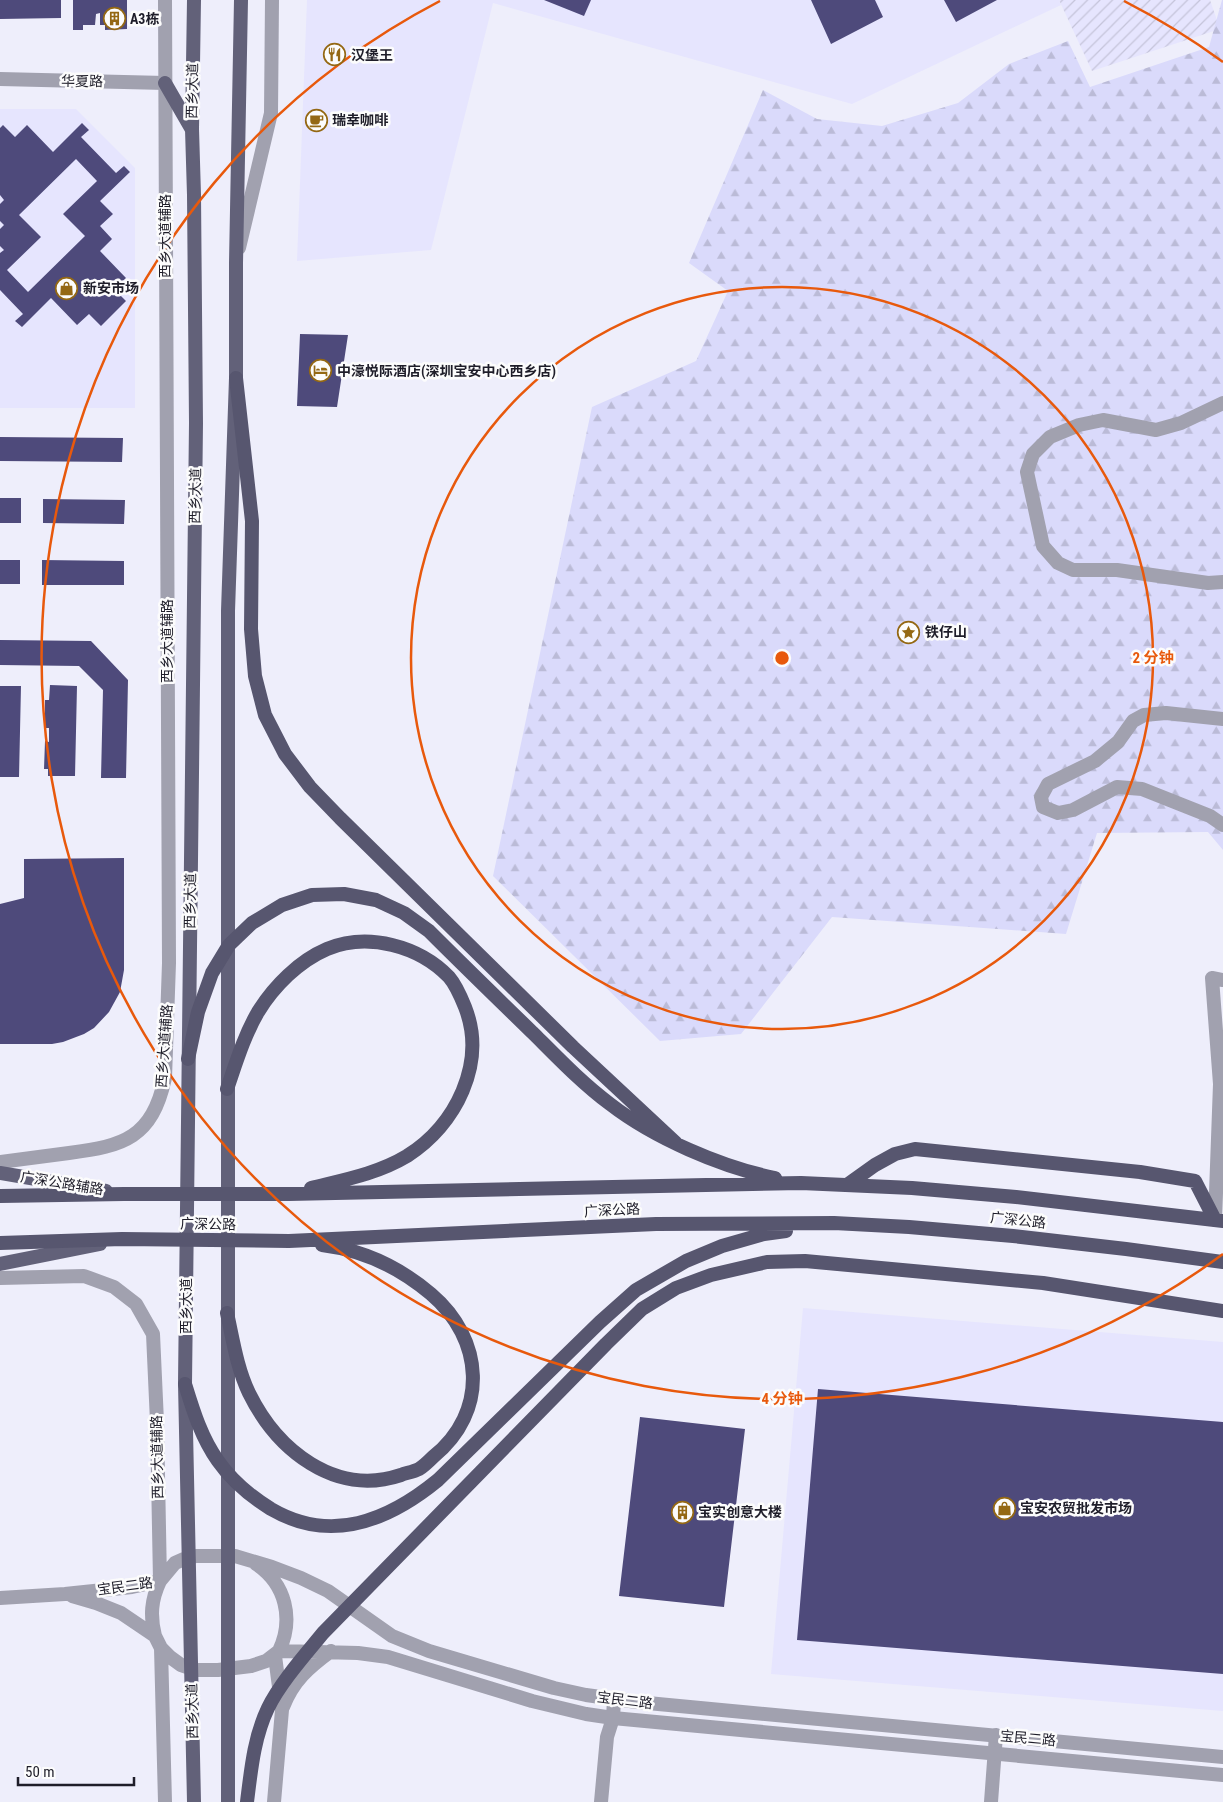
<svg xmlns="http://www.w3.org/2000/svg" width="1223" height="1802" font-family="'Roboto Condensed','Noto Sans SC',sans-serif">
	<defs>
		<pattern id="industrial-furrows" width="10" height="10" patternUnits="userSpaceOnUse" patternTransform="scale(1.25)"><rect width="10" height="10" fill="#e6e5fe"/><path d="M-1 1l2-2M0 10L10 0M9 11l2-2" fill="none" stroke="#c5c4da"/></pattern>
		<pattern id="forest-firs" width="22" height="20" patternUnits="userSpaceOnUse" patternTransform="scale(1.25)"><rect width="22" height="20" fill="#dadafb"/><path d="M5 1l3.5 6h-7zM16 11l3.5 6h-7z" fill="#bbbbd7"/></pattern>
	</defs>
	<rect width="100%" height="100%" fill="#eeeefb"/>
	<path fill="#e6e5fe" d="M 307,0 L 1059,0 L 1061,5 L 852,104 L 493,3 L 431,250 L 297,261 Z
		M 0,109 L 76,109 L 135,168 L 135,408 L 0,408 Z
		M 803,1308 L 1223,1342 L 1223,1711 L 771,1674 Z"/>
	<path fill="url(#industrial-furrows)" d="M 1059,0 L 1210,0 L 1220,29 L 1092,71 Z"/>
	<path fill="url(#forest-firs)" d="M 1222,0 L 1223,0 L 1223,850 L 1208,832 L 1097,833 L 1066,934 L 832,917 L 741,1034 L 660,1041 L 493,876 L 592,407 L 696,361 L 728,291 L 689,263 L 763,90 L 817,119 L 882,126 L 958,103 L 1009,64 L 1068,41 L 1090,87 L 1209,47 Z"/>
	<path fill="#4e4a7b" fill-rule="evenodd" d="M 0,0 L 61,0 L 61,18 L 0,19 Z
		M 73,0 L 127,0 L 127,29 L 105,30 L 105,25 L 100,25 L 100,13 L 96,14 L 95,25 L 83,25 L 83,30 L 73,30 Z
		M 544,0 L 591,0 L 584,16 Z
		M 811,0 L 875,0 L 883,17 L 831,44 Z
		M 944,0 L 997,0 L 956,22 Z
		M 82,123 L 89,130 L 81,137 L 116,173 L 124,166 L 130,172 L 100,201 L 113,214 L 100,226 L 112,239 L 100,251 L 126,278 L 114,289 L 126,301 L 101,326 L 89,314 L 77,325 L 51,298 L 22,327 L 15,321 L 23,314 L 0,290 L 0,253 L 4,250 L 0,246 L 0,229 L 4,225 L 0,221 L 0,204 L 4,200 L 0,195 L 0,128 L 3,125 L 15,137 L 27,125 L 53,152 ZM 76,159 L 97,181 L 63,214 L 85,236 L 28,292 L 7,270 L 41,237 L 19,215 Z
		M 300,334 L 348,335 L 337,407 L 297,406 Z
		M 0,437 L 123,438 L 122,462 L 0,461 Z
		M 0,498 L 21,498 L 21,523 L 0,523 Z
		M 43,499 L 125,500 L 124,524 L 43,523 Z
		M 0,560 L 20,560 L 20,584 L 0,584 Z
		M 42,560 L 124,561 L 124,585 L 42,585 Z
		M 0,640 L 91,641 L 128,680 L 126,778 L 101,778 L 103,690 L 79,666 L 0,665 Z
		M 50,685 L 77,686 L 75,776 L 48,776 L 48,769 L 44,769 L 45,741 L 49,742 L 49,728 L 45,728 L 45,700 L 49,700 Z
		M 0,686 L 21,686 L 19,777 L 0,777 Z
		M 124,858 L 124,970 L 120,992 L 109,1012 L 94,1028 L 84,1034 L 63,1042 L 52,1044 L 0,1044 L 0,904 L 24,898 L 24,859 Z
		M 818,1389 L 1223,1422 L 1223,1674 L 797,1640 Z
		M 640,1417 L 745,1429 L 724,1607 L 619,1596 Z"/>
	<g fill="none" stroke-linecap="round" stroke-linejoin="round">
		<path stroke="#a1a1af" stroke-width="14" d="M 0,79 L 165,83
			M 1223,403 L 1181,423 L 1156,430 L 1103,420 L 1079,425 L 1050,437 L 1033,454 L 1027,472 L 1043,546 L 1058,563 L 1073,570 L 1117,570 L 1208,583 L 1223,582
			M 1223,719 L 1166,713 L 1144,715 L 1133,721 L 1118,742 L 1095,761 L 1048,784 L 1041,797 L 1043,807 L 1058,813 L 1073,810 L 1117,787 L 1142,789 L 1210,816 L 1223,825
			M 1215,1220 L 1220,1084 L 1212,978 L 1223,980
			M 601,1802 L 607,1737 L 613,1718 L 614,1700
			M 991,1802 L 996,1735"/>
		<path stroke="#a1a1af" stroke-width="14" d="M 239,248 L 271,113 L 272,0
			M 0,1162 C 23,1159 46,1156 69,1153 C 124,1146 152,1138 165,1078 L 169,963 L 165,0
			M 0,1278 L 84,1276 L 114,1287 L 136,1304 L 153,1334 L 157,1422 L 160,1581 C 151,1600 150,1616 155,1636
			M 256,1564 C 286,1584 294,1619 279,1651
			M 72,1596 L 96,1603 L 121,1613 L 155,1636 L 161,1648 L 170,1657 L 181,1665 L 196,1670 L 218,1670 L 251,1666 L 266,1661 L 279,1651 L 358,1653 L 388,1657 L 532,1701 L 586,1714 L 613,1718 L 1223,1775
			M 0,1598 L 65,1594 L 132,1587 L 160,1581 L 175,1563 L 184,1559 L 196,1556 L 235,1556 L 272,1567 L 301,1578 L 328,1591 L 392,1636 L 429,1651 L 554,1688 L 586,1695 L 637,1702 L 1223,1757
			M 161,1648 L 165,1802
			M 283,1707 C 293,1681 309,1667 331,1651
			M 274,1802 L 282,1710 L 275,1656"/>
		<path stroke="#626179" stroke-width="14" d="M 194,0 L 192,129 L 194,195 L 196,423 L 185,1384 L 194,1802
			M 165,83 L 191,128
			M 0,1173 L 106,1191
			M 0,1264 L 100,1244
			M 228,1802 L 228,611 L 236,378 L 236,263 L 241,0"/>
		<path stroke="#57566f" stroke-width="14" d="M 236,378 L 252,521 L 251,629 L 255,676 L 265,715 L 285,754 L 310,787 L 340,818 L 573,1047 L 676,1143
			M 188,1059 L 198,1012 L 212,973 L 229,945 L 252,923 L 282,905 L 312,895 L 344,894 L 376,900 L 404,913 L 429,931 C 464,966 499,1000 535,1035 C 559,1059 583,1084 610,1104 C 654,1138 721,1167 775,1178
			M 227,1089 C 236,1063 244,1036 258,1012 C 274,986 299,961 327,949 C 368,932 419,946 449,977 C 456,985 461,997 465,1007 C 487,1063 456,1125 407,1156 C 377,1174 343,1180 311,1188
			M 847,1185 L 875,1165 L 895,1154 L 915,1149 L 1140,1172 L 1195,1181 L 1215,1220
			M 0,1196 L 124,1194 L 289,1194 L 801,1183 L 912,1188 L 1016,1197 L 1223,1221
			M 0,1243 L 122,1239 L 289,1241 L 656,1224 L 834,1223 L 909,1227 L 1013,1236 L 1126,1249 L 1223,1262
			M 227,1313 C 233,1340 237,1368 249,1393 C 277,1450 335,1497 401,1475 C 406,1473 413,1472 419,1469 C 424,1466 429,1461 433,1457 C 489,1412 484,1339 431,1294 C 399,1267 364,1250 322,1245
			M 185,1384 C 193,1410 201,1437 218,1461 C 232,1481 250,1496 271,1509 C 331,1544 388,1521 438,1480 L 600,1322 L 636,1290 L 686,1261 L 722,1246 L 764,1234 L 786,1231
			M 247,1802 C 251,1770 254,1737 268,1708 C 280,1683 305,1655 323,1633 L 606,1344 L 642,1309 L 676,1288 L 711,1275 L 767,1262 L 805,1261 L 1043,1283 L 1223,1311"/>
	</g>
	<g fill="none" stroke="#e8590c" stroke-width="2.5">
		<circle cx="782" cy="658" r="371"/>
		<path d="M1223 1254A741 741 0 1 1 440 1M1124 1A741 741 0 0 1 1223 62"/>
	</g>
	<defs>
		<symbol id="building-ring" viewBox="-11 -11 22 22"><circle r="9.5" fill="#fcfcfc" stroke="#946814" stroke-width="1.5"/><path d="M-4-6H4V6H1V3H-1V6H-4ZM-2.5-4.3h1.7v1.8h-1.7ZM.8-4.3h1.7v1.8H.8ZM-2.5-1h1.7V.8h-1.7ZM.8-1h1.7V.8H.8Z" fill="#946814"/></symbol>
		<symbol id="restaurant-ring" viewBox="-11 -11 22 22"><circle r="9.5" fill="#fcfcfc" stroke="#946814" stroke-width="1.5"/><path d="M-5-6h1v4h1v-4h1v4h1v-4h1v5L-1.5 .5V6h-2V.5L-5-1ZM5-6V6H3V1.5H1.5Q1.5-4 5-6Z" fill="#946814"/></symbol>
		<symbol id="cafe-ring" viewBox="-11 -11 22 22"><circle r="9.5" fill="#fcfcfc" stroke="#946814" stroke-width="1.5"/><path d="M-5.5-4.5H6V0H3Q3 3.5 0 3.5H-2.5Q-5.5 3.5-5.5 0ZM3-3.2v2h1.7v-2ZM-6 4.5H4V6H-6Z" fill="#946814"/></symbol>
		<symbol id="shop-ring" viewBox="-11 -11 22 22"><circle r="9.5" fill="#fcfcfc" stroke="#946814" stroke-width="1.5"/><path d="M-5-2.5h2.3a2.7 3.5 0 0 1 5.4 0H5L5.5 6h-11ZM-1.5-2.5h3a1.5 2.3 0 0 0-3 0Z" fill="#946814"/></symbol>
		<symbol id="hotel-ring" viewBox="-11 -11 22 22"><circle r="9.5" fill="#fcfcfc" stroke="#946814" stroke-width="1.5"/><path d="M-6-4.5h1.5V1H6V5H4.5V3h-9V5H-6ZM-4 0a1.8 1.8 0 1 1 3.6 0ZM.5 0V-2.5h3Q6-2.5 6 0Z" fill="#946814"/></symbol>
		<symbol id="sight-ring" viewBox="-11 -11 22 22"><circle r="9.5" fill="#fcfcfc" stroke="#946814" stroke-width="1.5"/><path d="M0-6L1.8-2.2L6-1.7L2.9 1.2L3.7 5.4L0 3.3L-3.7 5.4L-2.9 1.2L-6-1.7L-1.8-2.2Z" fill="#946814"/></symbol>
	</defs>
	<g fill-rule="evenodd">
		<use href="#building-ring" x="102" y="6" width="25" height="25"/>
		<use href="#restaurant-ring" x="322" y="42" width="25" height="25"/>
		<use href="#cafe-ring" x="304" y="108" width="25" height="25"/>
		<use href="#shop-ring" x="54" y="276" width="25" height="25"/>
		<use href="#hotel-ring" x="308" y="358" width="25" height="25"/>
		<use href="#sight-ring" x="896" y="620" width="25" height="25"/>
		<use href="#shop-ring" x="992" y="1496" width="25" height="25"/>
		<use href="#building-ring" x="670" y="1500" width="25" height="25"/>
	</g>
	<g text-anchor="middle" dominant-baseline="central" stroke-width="5" stroke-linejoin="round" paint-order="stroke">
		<g font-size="14" font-weight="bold" fill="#1e1d29" stroke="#fcfcfc" text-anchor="start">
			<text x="130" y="19">A3栋</text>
			<text x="351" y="55">汉堡王</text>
			<text x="332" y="120">瑞幸咖啡</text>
			<text x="83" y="288">新安市场</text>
			<text x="337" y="371">中濠悦际酒店(深圳宝安中心西乡店)</text>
			<text x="925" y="632">铁仔山</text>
			<text x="1020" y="1508">宝安农贸批发市场</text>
			<text x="698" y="1512">宝实创意大楼</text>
		</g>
		<g font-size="14" fill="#1e1d29" stroke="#fcfcfc">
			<text transform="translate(82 81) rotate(1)">华夏路</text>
			<text transform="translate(192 91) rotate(-89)">西乡大道</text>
			<text transform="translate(165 236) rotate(-90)">西乡大道辅路</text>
			<text transform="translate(195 496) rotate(-89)">西乡大道</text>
			<text transform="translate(167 641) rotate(-90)">西乡大道辅路</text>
			<text transform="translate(190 901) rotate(-89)">西乡大道</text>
			<text transform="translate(164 1046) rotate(-86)">西乡大道辅路</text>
			<text transform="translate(62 1183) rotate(9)">广深公路辅路</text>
			<text transform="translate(612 1210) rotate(-3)">广深公路</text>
			<text transform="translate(1018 1220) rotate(6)">广深公路</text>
			<text transform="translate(208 1224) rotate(1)">广深公路</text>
			<text transform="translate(186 1306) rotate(-90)">西乡大道</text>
			<text transform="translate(157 1457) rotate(-91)">西乡大道辅路</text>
			<text transform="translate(125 1586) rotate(-8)">宝民二路</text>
			<text transform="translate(625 1700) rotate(7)">宝民二路</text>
			<text transform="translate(192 1711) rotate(-91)">西乡大道</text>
			<text transform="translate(1028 1738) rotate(5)">宝民二路</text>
		</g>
	</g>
	<circle cx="782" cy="658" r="8" fill="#e8590c" stroke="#fcfcfc" stroke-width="2.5"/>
	<g font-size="15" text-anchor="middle" font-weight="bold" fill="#e8590c" stroke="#fcfcfc" stroke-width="5" stroke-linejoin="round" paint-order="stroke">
		<text x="1153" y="663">2 分钟</text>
		<text x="782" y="1404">4 分钟</text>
	</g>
	<path d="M18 1777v8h116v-8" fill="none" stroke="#1e1d29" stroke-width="2.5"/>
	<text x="25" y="1777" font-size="15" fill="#1e1d29" stroke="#fcfcfc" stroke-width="4" paint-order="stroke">50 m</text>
</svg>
